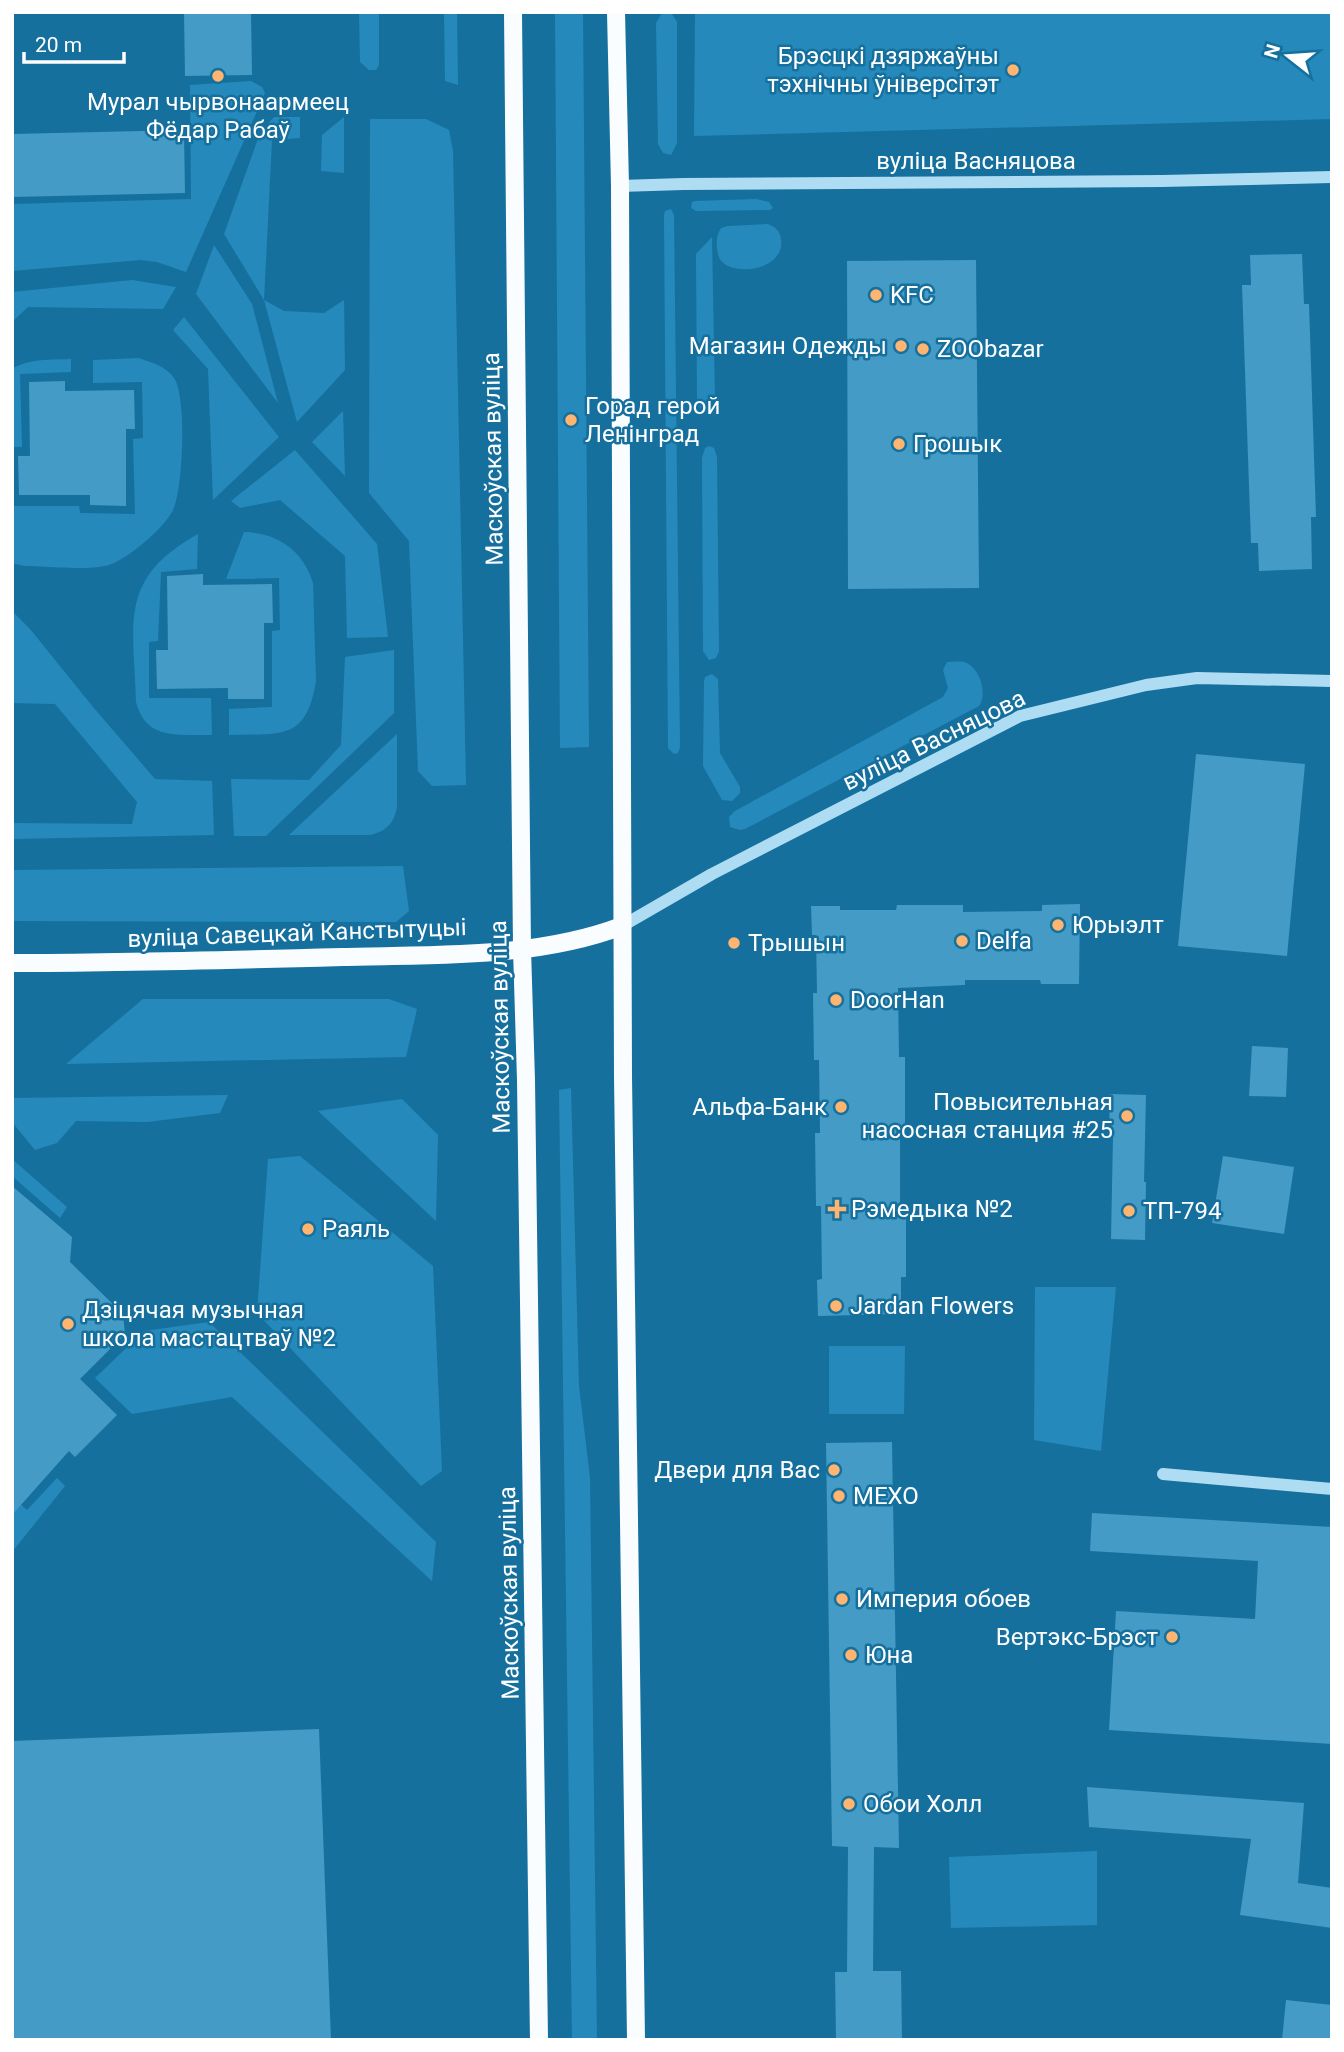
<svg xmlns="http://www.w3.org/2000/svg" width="1344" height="2052" font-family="Roboto,sans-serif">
	<rect width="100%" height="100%" fill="#16709e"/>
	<path fill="#258abb" d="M 359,12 L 379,12 L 379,65 L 376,70 L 369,70 L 360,62 Z
		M 444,12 L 457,12 L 458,85 L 445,81 Z
		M 555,12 L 583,12 L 589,747 L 560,748 Z
		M 695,12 L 1332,12 L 1332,119 L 694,136 Z
		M 662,13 L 672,14 L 677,22 L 677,143 L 671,155 L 663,153 L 658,144 L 656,23 Z
		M 251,81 L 262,87 L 265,93 L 186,272 L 157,262 L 141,260 L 12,271 L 12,204 L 191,199 L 190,85 Z
		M 274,117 L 300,117 L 300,138 L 272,140 L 264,300 L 284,311 L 324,313 L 344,300 L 345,370 L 297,422 L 264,300 L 224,234 L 260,133 Z
		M 344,117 L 344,173 L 321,171 L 322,135 Z
		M 370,119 L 426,119 L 449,130 L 453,151 L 466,785 L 432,786 L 418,771 L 409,541 L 369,493 Z
		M 756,199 L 769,202 L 773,208 L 770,210 L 696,211 L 691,208 L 692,202 L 695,201 Z
		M 671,209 L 674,215 L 680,747 L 678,753 L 674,754 L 668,748 L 664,215 L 665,211 Z
		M 767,224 C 774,226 780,230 781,239 C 786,273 722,279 718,254 C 716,246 716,235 721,228 L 728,226 Z
		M 712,237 L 715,400 L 714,405 L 708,412 L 700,408 L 697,399 L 696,254 Z
		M 214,245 L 252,304 L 278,403 L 196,294 Z
		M 132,280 L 176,287 L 163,309 L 28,307 L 12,322 L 12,292 Z
		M 184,317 L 279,437 L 213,500 L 208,369 L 173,330 Z
		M 138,358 C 151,362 166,366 174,378 C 187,396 183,490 173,510 C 165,527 132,555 114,563 C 96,572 46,566 24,566 L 12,563 L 12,506 L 79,506 L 80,513 L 135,514 L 133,439 L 143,438 L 142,382 L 93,383 L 93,360 Z
		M 71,359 L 71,372 L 20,374 L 22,447 L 12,447 L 12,369 C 30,358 51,360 71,359 Z
		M 343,411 L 345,476 L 312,442 Z
		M 709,446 L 714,448 L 717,457 L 719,651 L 716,658 L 709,660 L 703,651 L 702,458 L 705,448 Z
		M 295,450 L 377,544 L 388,637 L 347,638 L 345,556 L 280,500 L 240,508 L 231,501 Z
		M 244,532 C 277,533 303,550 313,583 L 316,681 C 306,742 281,733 229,735 L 229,709 L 272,707 L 272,631 L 280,630 L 279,578 L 226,579 Z
		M 198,534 L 197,569 L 161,572 L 158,641 L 149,642 L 149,698 L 211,698 L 212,735 C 178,734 146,741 136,702 C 134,623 117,579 198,534 Z
		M 12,611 L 30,629 L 93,707 L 155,779 L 212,781 L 214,835 L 12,839 L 12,823 L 132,824 L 137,802 L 55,704 L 12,703 Z
		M 394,650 L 394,713 L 266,836 L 234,836 L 231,779 L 309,780 L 341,745 L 345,657 Z
		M 947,662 C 952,662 959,661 964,662 C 980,667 988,694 979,706 L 745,829 L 740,830 L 730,827 L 729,817 L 735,811 L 943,697 L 948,688 L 943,670 Z
		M 712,674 L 718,679 L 720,753 L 740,787 L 740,793 L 732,801 L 722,800 L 703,766 L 704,682 L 705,677 Z
		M 397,734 L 397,807 C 394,823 387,831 370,835 L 289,835 Z
		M 403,866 L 409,911 L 396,922 L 12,921 L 12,870 Z
		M 143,999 L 389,999 L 417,1009 L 406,1057 L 66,1064 Z
		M 571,1088 L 579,1386 L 590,1478 L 597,2040 L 572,2040 L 559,1090 Z
		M 228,1095 L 220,1113 L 147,1122 L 76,1121 L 57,1143 L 35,1150 L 12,1122 L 12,1098 Z
		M 402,1099 L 438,1135 L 436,1221 L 318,1111 Z
		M 300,1156 L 433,1266 L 442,1471 L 421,1486 L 257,1313 L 268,1159 Z
		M 12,1159 L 67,1207 L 60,1218 L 12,1176 Z
		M 1035,1287 L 1116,1287 L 1101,1451 L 1034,1440 Z
		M 209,1322 L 436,1542 L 432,1581 L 232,1397 L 132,1414 L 95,1378 L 144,1331 Z
		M 829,1346 L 905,1346 L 904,1414 L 829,1414 Z
		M 57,1478 L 65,1486 L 12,1552 L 12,1497 L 27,1510 Z
		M 1097,1851 L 1097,1925 L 951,1928 L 949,1857 Z"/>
	<path fill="#439bc6" d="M 184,12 L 251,12 L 252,75 L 185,76 Z
		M 184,130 L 185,193 L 12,197 L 12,134 Z
		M 1302,254 L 1304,304 L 1309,304 L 1316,517 L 1311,517 L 1312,569 L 1259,571 L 1258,543 L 1251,543 L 1242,285 L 1251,285 L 1250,255 Z
		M 976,260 L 979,588 L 848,589 L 847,261 Z
		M 65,381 L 65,391 L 134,390 L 135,429 L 126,429 L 126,506 L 90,505 L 90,495 L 19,495 L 18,456 L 30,456 L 29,382 Z
		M 203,574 L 203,585 L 272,584 L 273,623 L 264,623 L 264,699 L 228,699 L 228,688 L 157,689 L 156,650 L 168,650 L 167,576 Z
		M 1196,754 L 1305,764 L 1287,956 L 1178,946 Z
		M 1080,904 L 1079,984 L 1041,984 L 1040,980 L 965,980 L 965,985 L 898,988 L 899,1057 L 905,1057 L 905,1131 L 900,1130 L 900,1204 L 906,1204 L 906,1277 L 901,1277 L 901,1314 L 818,1316 L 817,1280 L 822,1279 L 821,1206 L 816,1206 L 815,1133 L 820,1133 L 819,1060 L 814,1060 L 813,993 L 817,993 L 816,935 L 812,935 L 811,906 L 840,906 L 840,910 L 896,910 L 897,905 L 963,905 L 963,912 L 1042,911 L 1042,905 Z
		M 1252,1046 L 1288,1048 L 1286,1097 L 1249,1096 Z
		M 1110,1094 L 1146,1095 L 1144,1182 L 1146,1182 L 1145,1240 L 1111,1239 L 1113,1136 L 1109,1136 Z
		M 1223,1156 L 1294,1167 L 1284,1234 L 1212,1223 Z
		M 12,1186 L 72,1237 L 70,1262 L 123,1314 L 125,1334 L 80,1379 L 117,1415 L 75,1457 L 69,1451 L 12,1515 Z
		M 892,1442 L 899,1848 L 874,1847 L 873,1971 L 901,1971 L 902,2040 L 836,2040 L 835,1972 L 847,1972 L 848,1847 L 832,1846 L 826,1443 Z
		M 1092,1513 L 1332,1527 L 1332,1744 L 1109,1730 L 1116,1611 L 1255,1619 L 1258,1561 L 1090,1551 Z
		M 319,1729 L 331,2040 L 12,2040 L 12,1741 Z
		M 1087,1787 L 1304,1803 L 1298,1883 L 1332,1888 L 1332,1928 L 1240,1915 L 1251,1839 L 1089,1827 Z
		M 1286,2000 L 1332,2005 L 1332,2040 L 1282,2040 Z"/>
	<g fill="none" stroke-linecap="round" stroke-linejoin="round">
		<path stroke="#aeddf3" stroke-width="12" d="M 620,186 L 683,184 L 1162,181 L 1332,177
			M 622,926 L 712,874 L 1020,716 L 1146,685 L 1197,678 L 1332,681
			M 1163,1474 L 1332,1489"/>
		<path stroke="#fafdff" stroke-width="18" d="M 513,12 L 522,949 L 526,1080 L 539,2040
			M 616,12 L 620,186 L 623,1076 L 636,2040
			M 12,963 C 123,963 233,960 343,957 C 436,954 535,959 622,926"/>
	</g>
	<g fill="#ffb570" stroke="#16709e" stroke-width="2.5">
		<circle cx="1013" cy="70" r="7"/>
		<circle cx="218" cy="76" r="7"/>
		<circle cx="876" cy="295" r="7"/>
		<circle cx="901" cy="346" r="7"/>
		<circle cx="923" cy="349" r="7"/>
		<circle cx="571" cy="420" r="7"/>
		<circle cx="899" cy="444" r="7"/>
		<circle cx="1058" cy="925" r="7"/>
		<circle cx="962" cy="941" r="7"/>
		<circle cx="734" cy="943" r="7"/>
		<circle cx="836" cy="1000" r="7"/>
		<circle cx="841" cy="1107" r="7"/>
		<circle cx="1127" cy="1116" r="7"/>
		<path d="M833.5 1198.5h7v7h7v7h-7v7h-7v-7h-7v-7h7z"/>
		<circle cx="1129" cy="1211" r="7"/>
		<circle cx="308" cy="1229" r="7"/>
		<circle cx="836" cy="1306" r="7"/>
		<circle cx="68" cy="1324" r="7"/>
		<circle cx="834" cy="1470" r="7"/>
		<circle cx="839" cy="1496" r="7"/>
		<circle cx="842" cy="1599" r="7"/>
		<circle cx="1172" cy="1637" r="7"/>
		<circle cx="851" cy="1655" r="7"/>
		<circle cx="849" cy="1804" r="7"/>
	</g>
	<g text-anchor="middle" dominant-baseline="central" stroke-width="5" stroke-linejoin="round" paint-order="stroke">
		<g font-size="24" fill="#fff" stroke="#16709e" text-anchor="start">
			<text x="999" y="56" text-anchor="end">Брэсцкі дзяржаўны<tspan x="999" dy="28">тэхнічны ўніверсітэт</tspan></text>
			<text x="218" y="102" text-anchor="middle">Мурал чырвонаармеец<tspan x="218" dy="28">Фёдар Рабаў</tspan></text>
			<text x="890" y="295">KFC</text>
			<text x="887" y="346" text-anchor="end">Магазин Одежды</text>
			<text x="937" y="349">ZOObazar</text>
			<text x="585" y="406">Горад герой<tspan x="585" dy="28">Ленінград</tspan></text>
			<text x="913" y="444">Грошык</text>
			<text x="1072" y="925">Юрыэлт</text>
			<text x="976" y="941">Delfa</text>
			<text x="748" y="943">Трышын</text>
			<text x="850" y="1000">DoorHan</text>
			<text x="1113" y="1102" text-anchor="end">Повысительная<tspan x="1113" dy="28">насосная станция #25</tspan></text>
			<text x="827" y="1107" text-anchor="end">Альфа-Банк</text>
			<text x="851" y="1209">Рэмедыка №2</text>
			<text x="1143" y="1211">ТП-794</text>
			<text x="322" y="1229">Раяль</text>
			<text x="850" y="1306">Jardan Flowers</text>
			<text x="82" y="1310">Дзіцячая музычная<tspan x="82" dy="28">школа мастацтваў №2</tspan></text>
			<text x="820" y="1470" text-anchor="end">Двери для Вас</text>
			<text x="853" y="1496">MEXO</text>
			<text x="856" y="1599">Империя обоев</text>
			<text x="1158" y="1637" text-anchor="end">Вертэкс-Брэст</text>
			<text x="865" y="1655">Юна</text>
			<text x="863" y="1804">Обои Холл</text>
		</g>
		<g font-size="24" fill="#fff" stroke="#16709e">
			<text x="976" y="161">вуліца Васняцова</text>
			<text transform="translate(493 459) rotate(-91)">Маскоўская вуліца</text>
			<text transform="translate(934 740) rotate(-26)">вуліца Васняцова</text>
			<text transform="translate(297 933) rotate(-2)">вуліца Савецкай Канстытуцыі</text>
			<text transform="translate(500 1027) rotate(-91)">Маскоўская вуліца</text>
			<text transform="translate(509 1593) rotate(-91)">Маскоўская вуліца</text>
		</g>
	</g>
	<rect width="1344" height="2052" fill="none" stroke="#ffffff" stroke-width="28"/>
	<g transform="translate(1288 56) rotate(287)" stroke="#16709e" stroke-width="5" paint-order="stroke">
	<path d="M0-5L12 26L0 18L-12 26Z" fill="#ffffff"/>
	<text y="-10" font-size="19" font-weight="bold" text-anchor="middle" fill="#ffffff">N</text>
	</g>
	<path d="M24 52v10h100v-10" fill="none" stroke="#ffffff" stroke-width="3.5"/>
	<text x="35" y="52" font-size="21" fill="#ffffff" stroke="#16709e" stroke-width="5" paint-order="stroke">20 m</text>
</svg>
